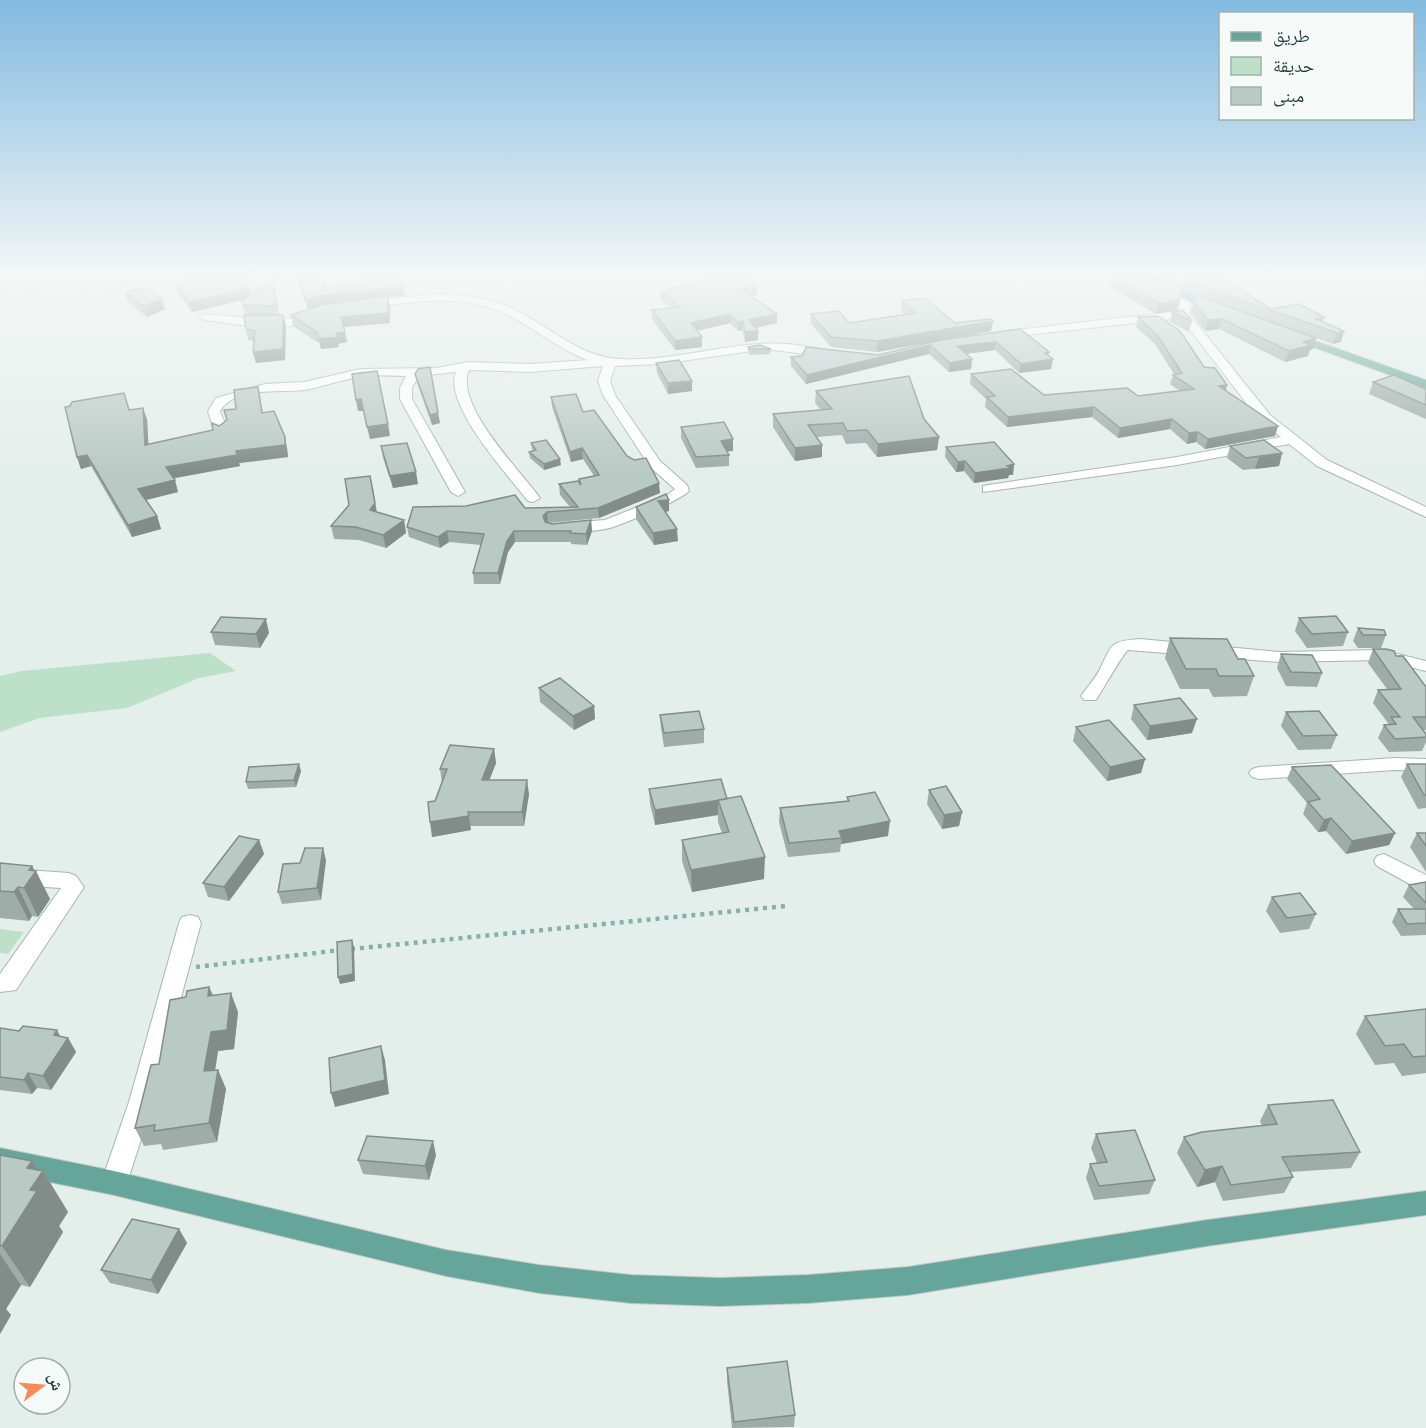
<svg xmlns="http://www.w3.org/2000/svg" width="1426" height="1428" font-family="Manrope,'Noto Naskh Arabic',sans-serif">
	<rect width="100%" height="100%" fill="#e4eeea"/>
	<path fill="#bce0c8" d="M 0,274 L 169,274 L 127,287 L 114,294 L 93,288 L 29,293 L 0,288 Z
		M 210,653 L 236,671 L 199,678 L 127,708 L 40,718 L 0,732 L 0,676 L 22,671 Z
		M 0,929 L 24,932 L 8,954 L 0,953 Z"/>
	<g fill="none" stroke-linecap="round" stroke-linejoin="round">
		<defs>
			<path id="minor" d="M 1117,274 L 1136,274 L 1169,284 L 1164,287 Z
				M 1186,293 L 1191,296 L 1189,314 L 1270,415 L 1327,460 L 1426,507 L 1426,517 L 1317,466 L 1289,444 L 1177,465 L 983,492 L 983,486 L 988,485 L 1177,457 L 1281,437 L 1260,421 L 1181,318 L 998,338 L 992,335 L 998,332 L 1179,311 L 1181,296 Z
				M 435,294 C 460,294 483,297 507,306 C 547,323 577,358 622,359 C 686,362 745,334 809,347 C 817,348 829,349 835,354 L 829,357 L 766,349 L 661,364 L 615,366 L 610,381 L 615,395 L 660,461 L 687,485 L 689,491 C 681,500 628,522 613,527 C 603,531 565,534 559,527 L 566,523 L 605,520 L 667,495 L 675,489 L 650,467 L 603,395 L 598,381 L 603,366 L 530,372 L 469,370 C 454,405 520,470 540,498 L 533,502 L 528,501 C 508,475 443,405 456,372 L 418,376 L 412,388 L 412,399 L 465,492 L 458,496 L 451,492 L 400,399 L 400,388 L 406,376 C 390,376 374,374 359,377 C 340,380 322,387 304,390 C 279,393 235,386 220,411 L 228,431 L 221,435 L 214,431 L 208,411 L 216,398 L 265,384 L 304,382 L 361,369 L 436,368 L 468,362 L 530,364 L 587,360 C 559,349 537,330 510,316 C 464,292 413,302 364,308 L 359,305 L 364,302 Z
				M 314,311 L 319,314 C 294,338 235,323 204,320 L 199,317 L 204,314 L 275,320 L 299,317 Z
				M 1140,639 L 1279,652 L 1381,650 L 1426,661 L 1426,671 L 1381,660 L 1279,662 L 1128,650 C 1124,652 1102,691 1096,700 L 1084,700 L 1081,696 C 1087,687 1096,678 1101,667 C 1112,643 1112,641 1140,639 Z
				M 1395,758 L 1426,759 L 1426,771 L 1395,770 L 1259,779 L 1252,777 L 1249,773 L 1252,769 L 1259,767 Z
				M 1384,854 L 1426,875 L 1426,893 L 1377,866 L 1374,861 L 1377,856 Z
				M 0,868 L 69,873 L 76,876 L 84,887 L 16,990 L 0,992 L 0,974 L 61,888 L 0,884 Z
				M 190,915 L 198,917 L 201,923 L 153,1102 L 127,1183 L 123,1192 L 114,1195 L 105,1192 L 101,1183 L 129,1102 L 179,923 L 182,917 Z"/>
			<path id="major" d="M 1145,274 L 1157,274 L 1220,308 C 1209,317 1156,284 1145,274 Z
				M 1288,334 L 1296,334 L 1426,380 L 1426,388 L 1288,338 Z
				M 0,1148 L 114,1171 L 446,1250 L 539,1265 L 631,1275 L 720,1278 L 808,1275 L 908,1267 L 1207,1220 L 1426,1191 L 1426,1215 L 1207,1246 L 908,1295 L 808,1303 L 720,1306 L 631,1303 L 539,1293 L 446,1276 L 114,1195 L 0,1172 Z"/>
		</defs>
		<use href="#minor" stroke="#a6b7b2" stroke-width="2"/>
		<use href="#major" stroke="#c1cac8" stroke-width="2"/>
		<path stroke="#83b3a8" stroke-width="4.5" stroke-dasharray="4 5" stroke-linecap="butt" d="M 351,949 L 786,906
			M 196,967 L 341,950"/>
		<use href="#minor" fill="#fff" fill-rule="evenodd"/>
		<use href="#major" fill="#66a59a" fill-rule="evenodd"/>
	</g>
	<path fill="#9fada9" d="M 296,274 L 315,274 L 314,284 L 326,287 L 405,296 L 388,297 L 390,306 L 390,323 L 344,327 L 347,342 L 338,344 L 339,347 L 321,349 L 320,344 L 293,326 L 291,315 L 338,303 L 321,305 L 308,310 Z
		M 698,274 L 739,274 L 757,286 L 757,295 L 750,296 L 777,323 L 756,328 L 758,331 L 758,340 L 745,342 L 742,330 L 738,331 L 730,323 L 697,331 L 702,347 L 675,350 L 652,319 L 652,310 L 672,308 L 661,300 L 661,291 L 705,280 Z
		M 1111,276 L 1179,300 L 1177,310 L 1156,314 L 1109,286 Z
		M 1186,276 L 1271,309 L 1323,322 L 1344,331 L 1341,342 L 1333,344 L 1202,297 L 1183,286 Z
		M 1425,277 L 1426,277 L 1426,287 L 1422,286 Z
		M 175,283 L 249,289 L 250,295 L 275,288 L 279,315 L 286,325 L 285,360 L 256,363 L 253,352 L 254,341 L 248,340 L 246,329 L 263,315 L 245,315 L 242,300 L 192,312 L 178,293 Z
		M 125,292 L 165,309 L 147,317 L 128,302 Z
		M 1195,295 L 1316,338 L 1313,349 L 1310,350 L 1308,356 L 1285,362 L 1219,329 L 1205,331 L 1191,313 Z
		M 902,301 L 955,323 L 993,321 L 991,331 L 877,352 L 831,347 L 811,324 L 811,314 L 849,323 L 906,315 L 901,311 Z
		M 1172,312 L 1192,321 L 1189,332 L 1170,322 Z
		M 1138,317 L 1204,367 L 1226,390 L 1275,436 L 1205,449 L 1196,442 L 1187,444 L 1170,429 L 1118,438 L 1092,417 L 1007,427 L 985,407 L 986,399 L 970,384 L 971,374 L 1044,395 L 1138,396 L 1180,391 L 1170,384 L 1173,375 L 1174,374 L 1155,344 L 1136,327 Z
		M 1020,329 L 1049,352 L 1048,356 L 1051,369 L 1019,373 L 995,350 L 966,354 L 972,359 L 971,369 L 949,372 L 929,354 L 806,384 L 791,366 L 791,357 L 878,355 Z
		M 748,347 L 771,349 L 770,354 L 749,355 Z
		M 656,363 L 692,391 L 668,394 L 657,373 Z
		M 415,374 L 438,413 L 440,423 L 432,425 L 417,383 Z
		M 1373,382 L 1426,389 L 1426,419 L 1369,394 Z
		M 816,391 L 924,419 L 939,437 L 937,450 L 877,457 L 866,443 L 846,444 L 842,435 L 817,437 L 822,445 L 822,457 L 795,461 L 773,427 L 773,414 L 821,410 L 815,403 Z
		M 551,397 L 583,412 L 627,456 L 660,493 L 599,518 L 549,523 L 552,524 L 591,520 L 592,531 L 587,545 L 571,544 L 571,542 L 515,542 L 508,552 L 500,584 L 474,584 L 473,573 L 481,545 L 449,542 L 440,548 L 409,537 L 407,527 L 525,508 L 571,508 L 560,495 L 559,484 L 580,483 L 579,479 L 594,476 L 583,459 L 571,462 L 552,407 Z
		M 260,398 L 263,413 L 287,448 L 288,457 L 239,463 L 240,466 L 174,478 L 178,492 L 146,500 L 157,516 L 161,529 L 132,537 L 91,466 L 81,469 L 77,457 L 129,410 L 147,419 L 148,444 L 213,430 L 227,421 L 224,410 L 236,409 Z
		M 681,427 L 733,439 L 733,451 L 727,451 L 729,455 L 729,466 L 696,468 L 681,438 Z
		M 531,443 L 561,465 L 544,470 L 530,458 L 529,452 L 533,451 L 532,449 Z
		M 381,446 L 418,484 L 393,488 L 383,458 Z
		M 1230,446 L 1282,453 L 1279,466 L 1243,470 L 1227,458 Z
		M 946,447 L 1014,464 L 1013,475 L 1009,475 L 1008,478 L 974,483 L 964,471 L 956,472 L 945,457 Z
		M 370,476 L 377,512 L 404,520 L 406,533 L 386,548 L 359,540 L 334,539 L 331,526 L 349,505 Z
		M 636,507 L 669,511 L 665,512 L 678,541 L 654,545 L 636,519 Z
		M 1299,618 L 1348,632 L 1343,646 L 1307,648 L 1295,631 Z
		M 1358,628 L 1386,635 L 1381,648 L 1358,648 L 1353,641 Z
		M 211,632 L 269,633 L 260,648 L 215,645 Z
		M 1170,638 L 1238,659 L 1254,676 L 1247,696 L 1213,697 L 1209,689 L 1180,689 L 1165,658 Z
		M 1373,649 L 1396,656 L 1426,687 L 1426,730 L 1423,730 L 1426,734 L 1426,742 L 1422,751 L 1389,752 L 1378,738 L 1384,725 L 1388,725 L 1388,723 L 1373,703 L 1378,690 L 1387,689 L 1368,663 Z
		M 1281,654 L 1322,673 L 1317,687 L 1286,686 L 1277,668 Z
		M 539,688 L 594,706 L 595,719 L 574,730 L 540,702 Z
		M 1134,705 L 1192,733 L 1147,740 L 1131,719 Z
		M 1286,712 L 1337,735 L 1331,749 L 1298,750 L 1281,726 Z
		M 660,715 L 704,729 L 704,743 L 664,747 L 661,728 Z
		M 1076,727 L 1145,759 L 1141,773 L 1107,781 L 1073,741 Z
		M 494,749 L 496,763 L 489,780 L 529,794 L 524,826 L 470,826 L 471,830 L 432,837 L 435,801 L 442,783 L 440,769 Z
		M 1407,764 L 1426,764 L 1426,808 L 1418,809 L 1401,777 Z
		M 1292,767 L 1395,833 L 1389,845 L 1346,854 L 1326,831 L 1318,832 L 1303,814 L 1307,803 L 1287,779 Z
		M 301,771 L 296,787 L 248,789 L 246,782 Z
		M 649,789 L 727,799 L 764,879 L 692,892 L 682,861 L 682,840 L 722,833 L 718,822 L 718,815 L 655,825 L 650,804 Z
		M 929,790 L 962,812 L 959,826 L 942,829 L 927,804 Z
		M 847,797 L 888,836 L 841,844 L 840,852 L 788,857 L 779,822 L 780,808 L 847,801 Z
		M 1417,833 L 1426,833 L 1426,872 L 1410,847 Z
		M 259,840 L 264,854 L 229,901 L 208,897 L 203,883 Z
		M 326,860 L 321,900 L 282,904 L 278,892 Z
		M 0,863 L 32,866 L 50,899 L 38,917 L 32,916 L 29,921 L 0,918 Z
		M 1426,882 L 1426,935 L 1401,936 L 1392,922 L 1398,909 L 1414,909 L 1403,897 L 1409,885 Z
		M 1272,897 L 1316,914 L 1309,929 L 1280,933 L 1266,911 Z
		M 209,987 L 213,995 L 238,1012 L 234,1049 L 218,1051 L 215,1070 L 218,1070 L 226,1089 L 217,1142 L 163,1150 L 161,1144 L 144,1146 L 135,1128 L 186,997 Z
		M 1426,1009 L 1426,1073 L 1402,1076 L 1394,1063 L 1375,1065 L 1356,1034 L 1365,1016 Z
		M 0,1028 L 68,1038 L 76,1052 L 51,1090 L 37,1088 L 32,1094 L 0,1090 Z
		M 1268,1105 L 1360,1152 L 1351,1168 L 1290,1172 L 1293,1177 L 1284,1193 L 1223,1201 L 1215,1182 L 1197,1187 L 1177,1153 L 1184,1137 L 1262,1126 L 1260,1121 Z
		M 1096,1134 L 1155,1180 L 1149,1194 L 1094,1200 L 1086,1178 L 1090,1164 L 1097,1163 L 1091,1148 Z
		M 0,1155 L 37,1170 L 43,1171 L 68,1212 L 59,1226 L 63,1232 L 30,1287 L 21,1285 L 6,1309 L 11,1315 L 0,1334 Z
		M 436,1155 L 429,1180 L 363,1174 L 358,1160 Z
		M 179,1229 L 187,1243 L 158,1294 L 110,1283 L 101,1270 Z
		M 727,1368 L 795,1415 L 794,1427 L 732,1428 L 727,1381 Z"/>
	<path fill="#828d89" d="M 312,274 L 315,274 L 315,276 L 313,293 L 311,284 Z
		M 402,276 L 405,296 L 388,297 L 390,306 L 390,323 L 343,327 L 341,317 L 388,297 L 321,305 L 308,310 L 306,301 L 319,296 Z
		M 757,286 L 757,295 L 740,298 L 740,289 Z
		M 249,289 L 251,298 L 192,312 L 189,302 Z
		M 162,299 L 165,309 L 147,317 L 144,306 Z
		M 1179,300 L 1177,310 L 1156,314 L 1159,304 Z
		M 730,314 L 730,323 L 691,332 L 691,323 Z
		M 777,314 L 777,323 L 749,329 L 749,320 Z
		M 283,315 L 286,325 L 285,360 L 256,363 L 253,352 Z
		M 1324,317 L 1321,328 L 1316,319 Z
		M 1222,319 L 1219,329 L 1205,331 L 1208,320 Z
		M 743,321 L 742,330 L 738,331 L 738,322 Z
		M 993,321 L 991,331 L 877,352 L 878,341 Z
		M 758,331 L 758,340 L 745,342 L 745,332 Z
		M 1344,331 L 1341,342 L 1333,344 L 1337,333 Z
		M 345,332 L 347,342 L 338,344 L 339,347 L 321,349 L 319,339 L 336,333 Z
		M 702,337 L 702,347 L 675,350 L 675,341 Z
		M 1316,338 L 1313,349 L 1310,350 L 1308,356 L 1285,362 L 1289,351 L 1303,342 Z
		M 996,342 L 995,350 L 956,355 L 957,346 Z
		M 930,345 L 929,354 L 806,384 L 807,375 Z
		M 1049,352 L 1047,360 L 1053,359 L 1051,369 L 1019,373 L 1021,364 L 1045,353 Z
		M 972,359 L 971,369 L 949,372 L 950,363 Z
		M 692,381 L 692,391 L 668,394 L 668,383 Z
		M 1227,385 L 1225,395 L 1219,386 Z
		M 361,399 L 363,411 L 358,411 L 356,400 Z
		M 1094,407 L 1092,417 L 1007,427 L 1008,417 Z
		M 143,408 L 147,419 L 149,456 L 145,445 Z
		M 438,413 L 440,423 L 432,425 L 430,415 Z
		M 1172,419 L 1170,429 L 1118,438 L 1120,428 Z
		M 388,424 L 390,436 L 370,439 L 367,427 Z
		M 1278,426 L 1275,436 L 1205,449 L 1208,439 Z
		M 1198,432 L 1196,442 L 1187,444 L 1189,433 Z
		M 285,437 L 287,448 L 288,457 L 239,463 L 240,466 L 170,479 L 166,467 L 236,451 Z
		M 939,437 L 937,450 L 877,457 L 878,444 Z
		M 733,439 L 733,451 L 721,452 L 721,441 Z
		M 822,445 L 822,457 L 795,461 L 795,448 Z
		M 582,448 L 583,459 L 571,462 L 570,452 Z
		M 1282,453 L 1279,466 L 1255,469 L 1259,457 Z
		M 87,455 L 91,466 L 81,469 L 77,457 Z
		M 560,459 L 561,465 L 544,470 L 544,464 Z
		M 965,461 L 964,471 L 956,472 L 958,462 Z
		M 1014,464 L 1013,475 L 1009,475 L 1008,478 L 974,483 L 975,473 Z
		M 416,472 L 418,484 L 393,488 L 390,476 Z
		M 175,480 L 178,492 L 142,501 L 138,489 Z
		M 659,483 L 660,493 L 599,518 L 598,508 Z
		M 373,488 L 377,516 L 370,510 Z
		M 669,500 L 669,511 L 658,513 L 658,501 Z
		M 547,512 L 548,523 L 544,527 L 543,516 Z
		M 157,516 L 161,529 L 132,537 L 128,525 Z
		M 404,520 L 406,533 L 386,548 L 383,535 Z
		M 591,520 L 592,531 L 587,545 L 586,534 Z
		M 677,529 L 678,541 L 654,545 L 653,533 Z
		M 447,531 L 449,542 L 440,548 L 438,537 Z
		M 514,531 L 515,542 L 508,552 L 500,584 L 498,573 L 507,541 Z
		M 266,619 L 269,633 L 260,648 L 256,634 Z
		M 594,706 L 595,719 L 574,730 L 573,716 Z
		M 1197,719 L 1192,733 L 1147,740 L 1150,726 Z
		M 494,749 L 496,763 L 484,794 L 482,780 Z
		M 1145,759 L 1141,773 L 1107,781 L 1110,767 Z
		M 299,764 L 301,771 L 296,787 L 294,780 Z
		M 527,780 L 529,794 L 524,826 L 522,812 Z
		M 718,801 L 718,815 L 655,825 L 655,810 Z
		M 468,812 L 471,830 L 432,837 L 430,822 Z
		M 962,812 L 959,826 L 942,829 L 944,815 Z
		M 1331,818 L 1326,831 L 1318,832 L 1324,820 Z
		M 890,821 L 888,836 L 841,844 L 842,838 L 839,831 Z
		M 1395,833 L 1389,845 L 1346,854 L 1352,841 Z
		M 259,840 L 264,854 L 229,901 L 224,887 Z
		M 323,848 L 326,860 L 321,900 L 317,888 Z
		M 765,857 L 764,879 L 692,892 L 691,870 Z
		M 32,866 L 35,872 L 36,871 L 50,899 L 38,917 L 24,888 L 29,870 Z
		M 18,887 L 32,916 L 29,921 L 14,892 Z
		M 352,940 L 354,947 L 355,981 L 340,984 L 338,977 Z
		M 209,987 L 217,1007 L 208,996 Z
		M 231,993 L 238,1012 L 234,1049 L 218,1051 L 212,1090 L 204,1071 L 211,1032 Z
		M 57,1030 L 64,1044 L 68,1038 L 76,1052 L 51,1090 L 43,1076 L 54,1035 Z
		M 381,1046 L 385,1060 L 389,1094 L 335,1107 L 331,1093 Z
		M 218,1070 L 226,1089 L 217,1142 L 209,1123 Z
		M 28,1073 L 37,1088 L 32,1094 L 24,1080 Z
		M 433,1141 L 436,1155 L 429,1180 L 425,1166 Z
		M 32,1161 L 40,1175 L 43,1171 L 68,1212 L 59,1226 L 63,1232 L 30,1287 L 2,1246 L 30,1190 L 27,1168 Z
		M 1222,1166 L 1215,1182 L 1197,1187 L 1205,1170 Z
		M 179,1229 L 187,1243 L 158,1294 L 151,1280 Z
		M 0,1254 L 21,1285 L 6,1309 L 11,1315 L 0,1334 Z"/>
	<path fill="#b9c9c4" stroke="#828d89" stroke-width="1.5" d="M 215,274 L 239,274 L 249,289 L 189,302 L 175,283 Z
		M 297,274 L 312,274 L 311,284 L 325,282 L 326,287 L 366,283 L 366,278 L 402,276 L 404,287 L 319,296 L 306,301 Z
		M 709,274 L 739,274 L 757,286 L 740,289 L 777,314 L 749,320 L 758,331 L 745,332 L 743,321 L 738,322 L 730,314 L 691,323 L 702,337 L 675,341 L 652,310 L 681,307 L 661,291 L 714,278 Z
		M 1128,274 L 1136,274 L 1150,281 L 1168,279 L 1181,287 L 1179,300 L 1159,304 L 1111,276 Z
		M 1197,274 L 1208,274 L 1221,282 L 1226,281 L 1271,309 L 1299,304 L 1324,317 L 1316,319 L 1344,331 L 1337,333 L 1204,287 L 1186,276 Z
		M 273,279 L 277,306 L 243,305 L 242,300 Z
		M 145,287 L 162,299 L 144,306 L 125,292 Z
		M 1195,295 L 1316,338 L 1303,342 L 1311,345 L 1289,351 L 1222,319 L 1208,320 L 1194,303 Z
		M 388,296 L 388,313 L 341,317 L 345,332 L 336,333 L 337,337 L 319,339 L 318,333 L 291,315 L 322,305 Z
		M 925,298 L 955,323 L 990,319 L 993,321 L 878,341 L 831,337 L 811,314 L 839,311 L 849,323 L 916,313 L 902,301 Z
		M 1183,310 L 1192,321 L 1172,312 Z
		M 244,315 L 283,315 L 283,349 L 253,352 L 255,331 L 246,329 Z
		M 1158,316 L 1180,331 L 1204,367 L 1215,368 L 1227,385 L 1219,386 L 1278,426 L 1208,439 L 1198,432 L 1189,433 L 1172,419 L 1120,428 L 1094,407 L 1008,417 L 987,397 L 995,396 L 971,374 L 1011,369 L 1044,395 L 1127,388 L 1138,396 L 1194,389 L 1173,375 L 1182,373 L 1157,335 L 1138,317 Z
		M 1020,329 L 1049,352 L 1045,353 L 1053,359 L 1021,364 L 996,342 L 957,346 L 972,359 L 950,363 L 930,345 L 807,375 L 791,357 L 802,356 L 806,347 L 878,355 L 941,340 Z
		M 760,345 L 771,349 L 749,349 L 748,347 Z
		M 679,360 L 692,381 L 668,383 L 656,363 Z
		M 430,367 L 438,413 L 430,415 L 415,374 L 418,369 Z
		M 377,371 L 388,424 L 367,427 L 361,399 L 356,400 L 352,374 Z
		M 1394,375 L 1426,389 L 1426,405 L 1373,382 Z
		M 909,376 L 924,419 L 939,437 L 878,444 L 867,430 L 847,431 L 843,423 L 808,425 L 822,445 L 795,448 L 773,414 L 832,409 L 816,391 Z
		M 258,387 L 262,413 L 274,411 L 285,437 L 285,445 L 236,451 L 237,455 L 166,467 L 175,480 L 138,489 L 157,516 L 128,525 L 87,455 L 77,457 L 65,407 L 70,406 L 72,402 L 124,393 L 129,410 L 143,408 L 145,445 L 213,430 L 212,423 L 219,426 L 227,420 L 224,410 L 236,409 L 234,390 Z
		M 576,394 L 583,412 L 594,410 L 627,456 L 634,460 L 646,458 L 659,483 L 598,508 L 547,512 L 543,516 L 545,522 L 552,524 L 591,520 L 586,534 L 570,533 L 571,531 L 514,531 L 507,541 L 498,573 L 473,573 L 484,534 L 447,531 L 438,537 L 407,527 L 413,507 L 466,506 L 515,495 L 525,508 L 578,507 L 559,484 L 578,481 L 581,485 L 579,479 L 599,475 L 582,448 L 570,452 L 551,397 Z
		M 724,422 L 733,439 L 721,441 L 729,455 L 696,457 L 681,427 Z
		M 546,440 L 560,459 L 544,464 L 529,452 L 536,450 L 531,443 Z
		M 1264,440 L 1282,453 L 1246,458 L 1230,446 Z
		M 994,442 L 1014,464 L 1007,466 L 1010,468 L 975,473 L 965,461 L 958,462 L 946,447 Z
		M 407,443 L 416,472 L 390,476 L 381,446 Z
		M 370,476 L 375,503 L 370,510 L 404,520 L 383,535 L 356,527 L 331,526 L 349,505 L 345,479 Z
		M 666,494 L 669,500 L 658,501 L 677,529 L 653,533 L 636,507 Z
		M 1336,616 L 1348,632 L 1312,634 L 1299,618 Z
		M 221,617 L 266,619 L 256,634 L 211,632 Z
		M 1358,628 L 1384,630 L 1386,635 L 1363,635 Z
		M 1170,638 L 1227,639 L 1238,659 L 1245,659 L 1254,676 L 1219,676 L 1216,669 L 1186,669 Z
		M 1373,649 L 1386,649 L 1394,651 L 1396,656 L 1403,656 L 1426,687 L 1426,717 L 1413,717 L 1426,734 L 1426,737 L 1395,739 L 1384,725 L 1396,724 L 1391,717 L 1400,717 L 1378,690 L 1401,689 Z
		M 1281,654 L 1312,655 L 1322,673 L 1291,672 Z
		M 560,678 L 594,706 L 573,716 L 539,688 Z
		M 1180,698 L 1197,719 L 1150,726 L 1134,705 Z
		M 699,711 L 704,729 L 664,733 L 660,715 Z
		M 1319,711 L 1337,735 L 1303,736 L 1286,712 Z
		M 1109,720 L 1145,759 L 1110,767 L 1076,727 Z
		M 450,745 L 494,749 L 482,780 L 527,780 L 522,812 L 468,812 L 469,816 L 430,822 L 428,802 L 435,801 L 447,769 L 440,769 Z
		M 299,764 L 294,780 L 246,782 L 249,767 Z
		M 1407,764 L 1426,764 L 1426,795 L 1424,795 Z
		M 1331,765 L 1395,833 L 1352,841 L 1331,818 L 1324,820 L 1308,802 L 1320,799 L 1292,767 Z
		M 721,779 L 727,799 L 655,810 L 649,789 Z
		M 946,786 L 962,812 L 944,815 L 929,790 Z
		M 875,792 L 890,821 L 839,831 L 842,838 L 789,843 L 780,808 L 849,801 L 847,797 Z
		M 741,796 L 765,857 L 691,870 L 682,840 L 729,832 L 718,800 Z
		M 1417,833 L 1426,833 L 1426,846 Z
		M 239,836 L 259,840 L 224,887 L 203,883 Z
		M 305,848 L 323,848 L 317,888 L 278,892 L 283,864 L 300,863 Z
		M 0,863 L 32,866 L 29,870 L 36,871 L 24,888 L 18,887 L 14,892 L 0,891 Z
		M 1426,882 L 1426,903 L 1409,885 Z
		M 1300,893 L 1316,914 L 1287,918 L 1272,897 Z
		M 1398,909 L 1426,909 L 1426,923 L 1407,924 Z
		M 352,940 L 353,974 L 338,977 L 337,942 Z
		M 209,987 L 208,996 L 231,993 L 227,1030 L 211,1032 L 204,1071 L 218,1070 L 209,1123 L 154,1131 L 155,1125 L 135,1128 L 151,1065 L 159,1064 L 170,1000 L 186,997 L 187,991 Z
		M 1426,1009 L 1426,1056 L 1413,1057 L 1404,1044 L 1385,1046 L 1365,1016 Z
		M 23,1026 L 57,1030 L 54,1035 L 68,1038 L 43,1076 L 28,1073 L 24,1080 L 0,1077 L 0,1028 L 19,1031 Z
		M 381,1046 L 385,1080 L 331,1093 L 329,1058 Z
		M 1333,1100 L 1360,1152 L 1282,1157 L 1293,1177 L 1231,1185 L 1222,1166 L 1205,1170 L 1184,1137 L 1202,1132 L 1277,1124 L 1268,1105 Z
		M 1135,1130 L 1155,1180 L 1099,1186 L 1090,1164 L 1107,1162 L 1096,1134 Z
		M 367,1136 L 433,1141 L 425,1166 L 358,1160 Z
		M 0,1155 L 32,1161 L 27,1168 L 43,1171 L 30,1190 L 37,1191 L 2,1246 L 0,1246 Z
		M 132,1219 L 179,1229 L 151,1280 L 101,1270 Z
		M 787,1361 L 795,1415 L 734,1422 L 727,1368 Z"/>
	<linearGradient id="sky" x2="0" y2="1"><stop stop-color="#82bae0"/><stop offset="0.58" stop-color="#f3f7f6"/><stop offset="1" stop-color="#f3f7f6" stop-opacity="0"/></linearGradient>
	<rect width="1426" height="474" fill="url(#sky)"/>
	<rect x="1219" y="12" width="195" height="108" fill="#f5faf8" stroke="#a1b0ac" stroke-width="1.5"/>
	<rect x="1231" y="32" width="30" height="9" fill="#66a59a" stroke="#a1b0ac" stroke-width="1.5"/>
	<text x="1273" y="42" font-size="18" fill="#22413b">طريق</text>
	<rect x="1231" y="57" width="30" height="18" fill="#bce0c8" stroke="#a1b0ac" stroke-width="1.5"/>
	<text x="1273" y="72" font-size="18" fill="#22413b">حديقة</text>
	<rect x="1231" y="87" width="30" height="18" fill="#b9c9c4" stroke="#a1b0ac" stroke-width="1.5"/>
	<text x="1273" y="102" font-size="18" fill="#22413b">مبنى</text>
	<g transform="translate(42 1386) rotate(74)"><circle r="28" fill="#f5faf8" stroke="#a1b0ac" stroke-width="1.5"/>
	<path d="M0-4.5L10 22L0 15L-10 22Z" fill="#f88c58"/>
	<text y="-9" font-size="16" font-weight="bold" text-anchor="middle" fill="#22413b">ش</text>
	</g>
</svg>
